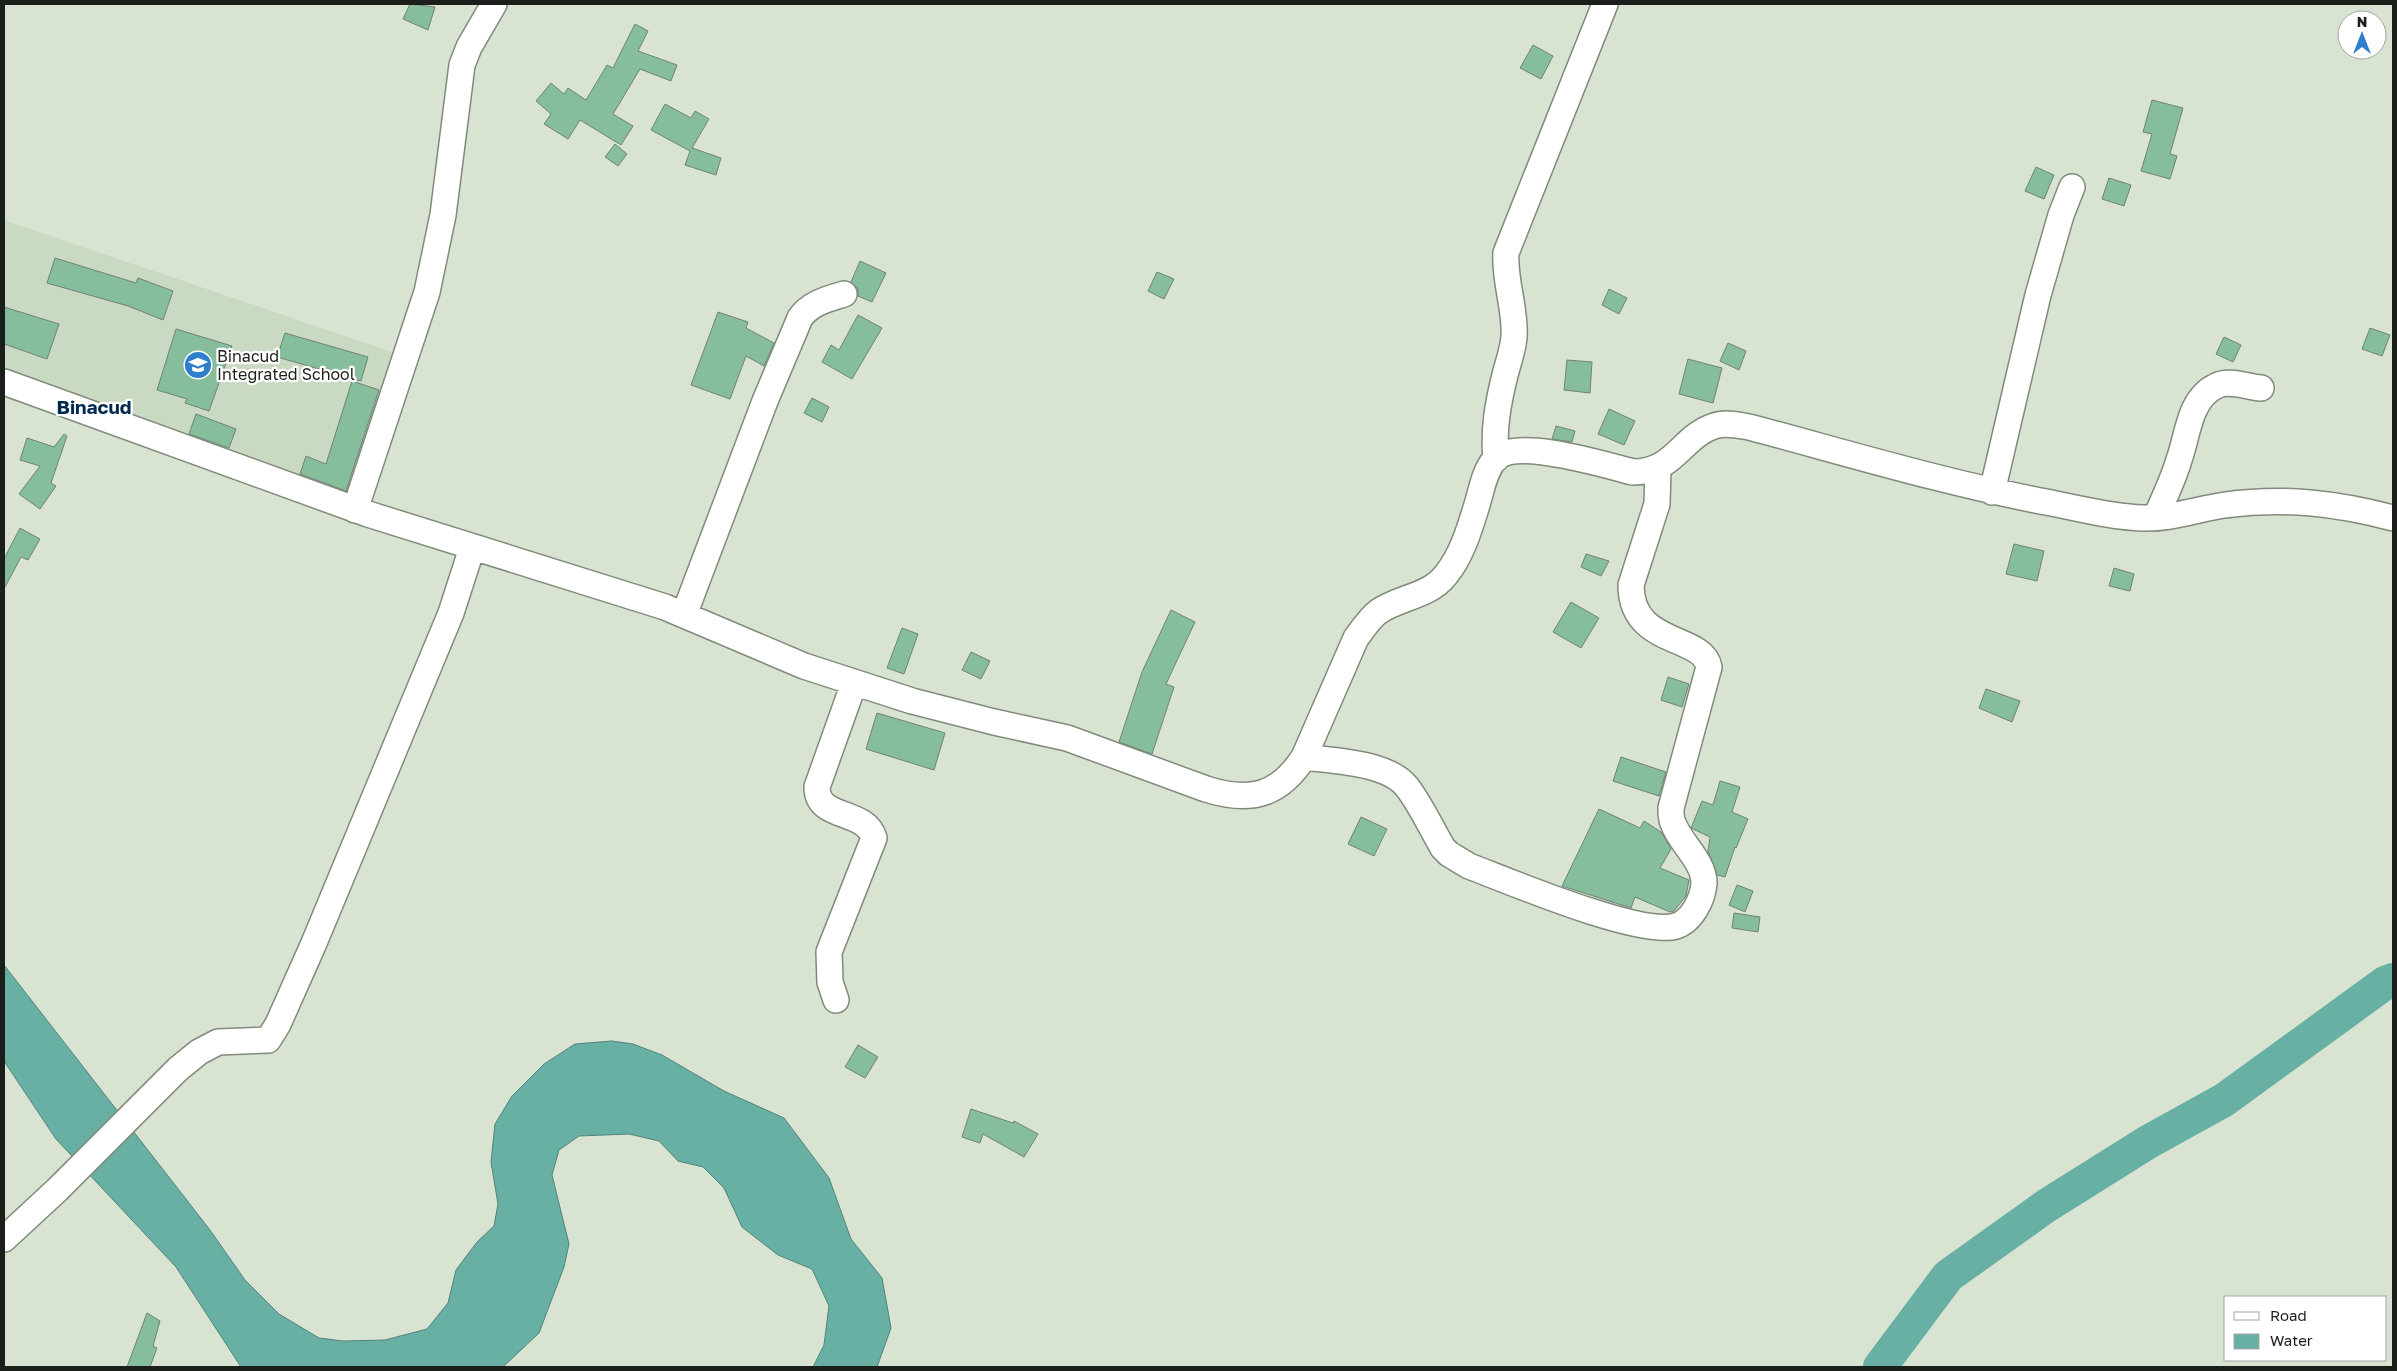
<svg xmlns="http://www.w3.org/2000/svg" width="2397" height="1371" font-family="'Golos Text',sans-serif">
	<rect width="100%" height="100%" fill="#d8e3d2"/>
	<path fill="#cadac2" d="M 4,220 L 395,353 L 352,503 L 4,377 Z"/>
	<path fill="#68b0a3" stroke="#51847a" d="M 4,965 L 210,1230 L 245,1280 L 279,1314 L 319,1338 L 343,1341 L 385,1340 L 427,1329 L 448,1303 L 456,1270 L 477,1242 L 494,1226 L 498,1204 L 491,1162 L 495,1124 L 512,1096 L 544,1064 L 575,1044 L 612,1041 L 633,1044 L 662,1055 L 724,1091 L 784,1118 L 829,1178 L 851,1239 L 882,1278 L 891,1328 L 877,1367 L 813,1367 L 824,1345 L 829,1306 L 812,1269 L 778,1255 L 742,1227 L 724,1188 L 703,1167 L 678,1161 L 659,1141 L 629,1134 L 579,1136 L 559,1150 L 552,1175 L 569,1244 L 564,1267 L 539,1333 L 503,1367 L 241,1367 L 176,1267 L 56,1139 L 4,1061 Z"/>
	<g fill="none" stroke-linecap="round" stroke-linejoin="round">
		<path stroke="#68b0a3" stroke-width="34" d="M 1880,1367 L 1948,1276 L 2046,1206 L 2148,1142 L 2224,1100 L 2385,983 L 2393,980"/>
	</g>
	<path fill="#86bd9c" stroke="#708277" d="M 410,4 L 435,7 L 428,30 L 403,19 Z
		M 635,24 L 648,31 L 638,51 L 677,65 L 671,81 L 640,69 L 613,114 L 633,126 L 621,145 L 580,120 L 568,139 L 544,124 L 551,114 L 536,101 L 551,83 L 564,94 L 568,88 L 586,100 L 607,65 L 613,68 Z
		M 1533,45 L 1553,56 L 1541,79 L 1520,68 Z
		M 2152,100 L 2183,108 L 2170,154 L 2177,156 L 2170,179 L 2141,171 L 2152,134 L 2143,132 Z
		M 665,104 L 691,118 L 695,111 L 709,119 L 692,148 L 721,158 L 716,175 L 685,165 L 690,151 L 651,130 Z
		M 615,144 L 627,154 L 618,166 L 605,157 Z
		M 2036,167 L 2054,175 L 2044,199 L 2025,191 Z
		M 2109,178 L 2131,185 L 2124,206 L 2102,199 Z
		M 55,258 L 136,283 L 138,278 L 173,291 L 163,320 L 128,306 L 47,283 Z
		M 860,261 L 886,273 L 872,302 L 858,296 L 858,289 L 851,282 Z
		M 1157,272 L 1174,279 L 1164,299 L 1148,291 Z
		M 1609,289 L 1627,298 L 1619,314 L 1602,305 Z
		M 4,307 L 59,324 L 47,359 L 4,344 Z
		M 718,312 L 748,322 L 746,328 L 774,343 L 764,366 L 746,356 L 730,399 L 691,385 Z
		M 858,315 L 882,328 L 852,379 L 822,362 L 831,345 L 839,350 Z
		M 2370,328 L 2390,335 L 2382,356 L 2362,349 Z
		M 176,329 L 232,346 L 209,411 L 185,403 L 187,399 L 157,390 Z
		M 285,333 L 368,357 L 361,381 L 277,357 Z
		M 2224,337 L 2241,345 L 2233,362 L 2216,354 Z
		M 1728,343 L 1746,351 L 1739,370 L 1720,361 Z
		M 1688,359 L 1722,368 L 1713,403 L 1679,394 Z
		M 1567,360 L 1592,362 L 1590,393 L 1564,390 Z
		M 352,381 L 379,390 L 346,491 L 300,474 L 306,456 L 326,464 Z
		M 812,398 L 829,407 L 822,422 L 804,413 Z
		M 1609,409 L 1635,421 L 1624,445 L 1598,434 Z
		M 196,414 L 236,429 L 229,448 L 189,434 Z
		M 1556,426 L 1575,431 L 1572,442 L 1552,439 Z
		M 64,434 L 67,436 L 51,483 L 56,486 L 40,509 L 19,494 L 40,466 L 20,460 L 27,438 L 54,447 Z
		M 20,528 L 40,539 L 28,560 L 21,557 L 4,589 L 4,559 Z
		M 2014,544 L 2044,551 L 2037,581 L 2006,574 Z
		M 1586,554 L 1609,561 L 1601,576 L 1581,567 Z
		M 2114,568 L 2134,574 L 2130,591 L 2109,586 Z
		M 1571,602 L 1599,618 L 1581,648 L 1553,632 Z
		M 1171,610 L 1195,622 L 1166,684 L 1174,687 L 1152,754 L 1119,742 L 1142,672 Z
		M 902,628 L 918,634 L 904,674 L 887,668 Z
		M 971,652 L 990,661 L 981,679 L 962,670 Z
		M 1668,677 L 1689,684 L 1682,707 L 1661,700 Z
		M 1986,689 L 2020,701 L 2012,722 L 1979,708 Z
		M 877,713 L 945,733 L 934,770 L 866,749 Z
		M 1621,757 L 1666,772 L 1659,796 L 1613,781 Z
		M 1720,781 L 1740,787 L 1732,812 L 1748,819 L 1736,848 L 1735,847 L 1725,877 L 1717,875 L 1708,851 L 1710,837 L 1691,828 L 1702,801 L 1713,805 Z
		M 1599,809 L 1640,828 L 1644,821 L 1661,832 L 1671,849 L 1660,868 L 1689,880 L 1686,896 L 1674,911 L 1670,912 L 1635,897 L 1631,908 L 1562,886 Z
		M 1361,817 L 1387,829 L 1374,856 L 1348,844 Z
		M 1737,885 L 1753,891 L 1745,912 L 1729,905 Z
		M 1734,913 L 1760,917 L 1758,932 L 1732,928 Z
		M 858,1045 L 878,1057 L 865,1078 L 845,1067 Z
		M 971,1109 L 1013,1123 L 1014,1121 L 1038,1134 L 1024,1157 L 983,1134 L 980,1143 L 962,1137 Z
		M 147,1313 L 160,1321 L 153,1346 L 157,1348 L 150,1367 L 127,1367 Z"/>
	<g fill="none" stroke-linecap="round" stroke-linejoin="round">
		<defs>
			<path id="minor" d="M 4,382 L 368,514 L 665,607 L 804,666 L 912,701 L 994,722 L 1067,738 L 1206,789 C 1250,803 1279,796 1304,757 L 1356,638 C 1363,629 1369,619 1378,612 C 1399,597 1428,597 1445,576 C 1461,557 1469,531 1476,508 C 1481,493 1484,470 1496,458 C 1518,438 1605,465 1633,472 C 1675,472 1681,437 1714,426 C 1725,422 1738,425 1749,427 C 1847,453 1946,483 2046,502 C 2077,508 2111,517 2143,518 C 2170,519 2198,509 2225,505 C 2284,497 2336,503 2393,518
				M 1496,459 C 1493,430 1498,403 1505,375 C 1508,363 1513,350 1514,337 C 1516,309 1504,281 1506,253 L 1605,4
				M 1992,492 L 2038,295 L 2061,215 L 2072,187
				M 355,510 L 427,292 L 443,215 L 462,65 L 469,47 L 494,4
				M 2156,517 C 2164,498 2173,480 2179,460 C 2188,435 2189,399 2216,386 C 2229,379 2247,387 2261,388
				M 684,615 L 765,401 L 800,318 C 810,303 828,299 844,294
				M 1304,757 C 1334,761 1387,762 1407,787 C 1421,805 1431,828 1443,848 L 1449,854 L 1469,866 C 1509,881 1640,937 1676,926 C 1692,921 1703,899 1704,883 C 1704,861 1680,843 1673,823 C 1671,819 1671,813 1671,808 L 1709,667 C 1703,634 1631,647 1631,585 L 1657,504 L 1658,468
				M 836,1000 L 830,982 L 829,952 L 874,838 C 865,808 817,821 817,787 L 854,683
				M 4,1239 L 57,1190 L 178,1069 L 199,1052 L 218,1042 L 268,1040 L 278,1024 L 314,943 L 451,613 L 472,548"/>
		</defs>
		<use href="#minor" stroke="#818b7b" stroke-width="28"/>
		<use href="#minor" stroke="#fff" stroke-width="25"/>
	</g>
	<defs>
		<symbol id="school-disc" viewBox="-11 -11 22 22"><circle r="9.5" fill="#2d7ecd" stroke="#fff"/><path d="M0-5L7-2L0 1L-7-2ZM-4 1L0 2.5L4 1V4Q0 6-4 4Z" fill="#fff"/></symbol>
	</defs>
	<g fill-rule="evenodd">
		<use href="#school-disc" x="182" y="349" width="32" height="32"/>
	</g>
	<g text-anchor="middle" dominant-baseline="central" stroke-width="4.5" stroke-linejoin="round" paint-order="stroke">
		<g font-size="16" fill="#1b1f19" stroke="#fff" text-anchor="start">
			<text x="217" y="356">Binacud<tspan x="217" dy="18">Integrated School</tspan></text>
		</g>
		<g font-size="19" font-weight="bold" fill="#022a4f" stroke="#fff">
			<text x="94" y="406">Binacud</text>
		</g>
	</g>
	<rect width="2397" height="1371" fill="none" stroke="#1b1f19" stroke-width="10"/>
	<rect x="2224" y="1296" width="162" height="65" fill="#ffffff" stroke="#a4a5a3"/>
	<rect x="2234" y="1312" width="25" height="8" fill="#ffffff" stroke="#a4a5a3"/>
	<text x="2270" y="1321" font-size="15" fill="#1b1f19">Road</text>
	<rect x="2234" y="1334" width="25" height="15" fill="#68b0a3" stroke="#a4a5a3"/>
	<text x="2270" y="1346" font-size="15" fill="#1b1f19">Water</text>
	<g transform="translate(2362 35)"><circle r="24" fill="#ffffff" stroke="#a4a5a3"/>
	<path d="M0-4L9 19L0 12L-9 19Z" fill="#2d7ecd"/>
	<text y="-8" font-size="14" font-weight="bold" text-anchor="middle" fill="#1b1f19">N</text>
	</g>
</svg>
